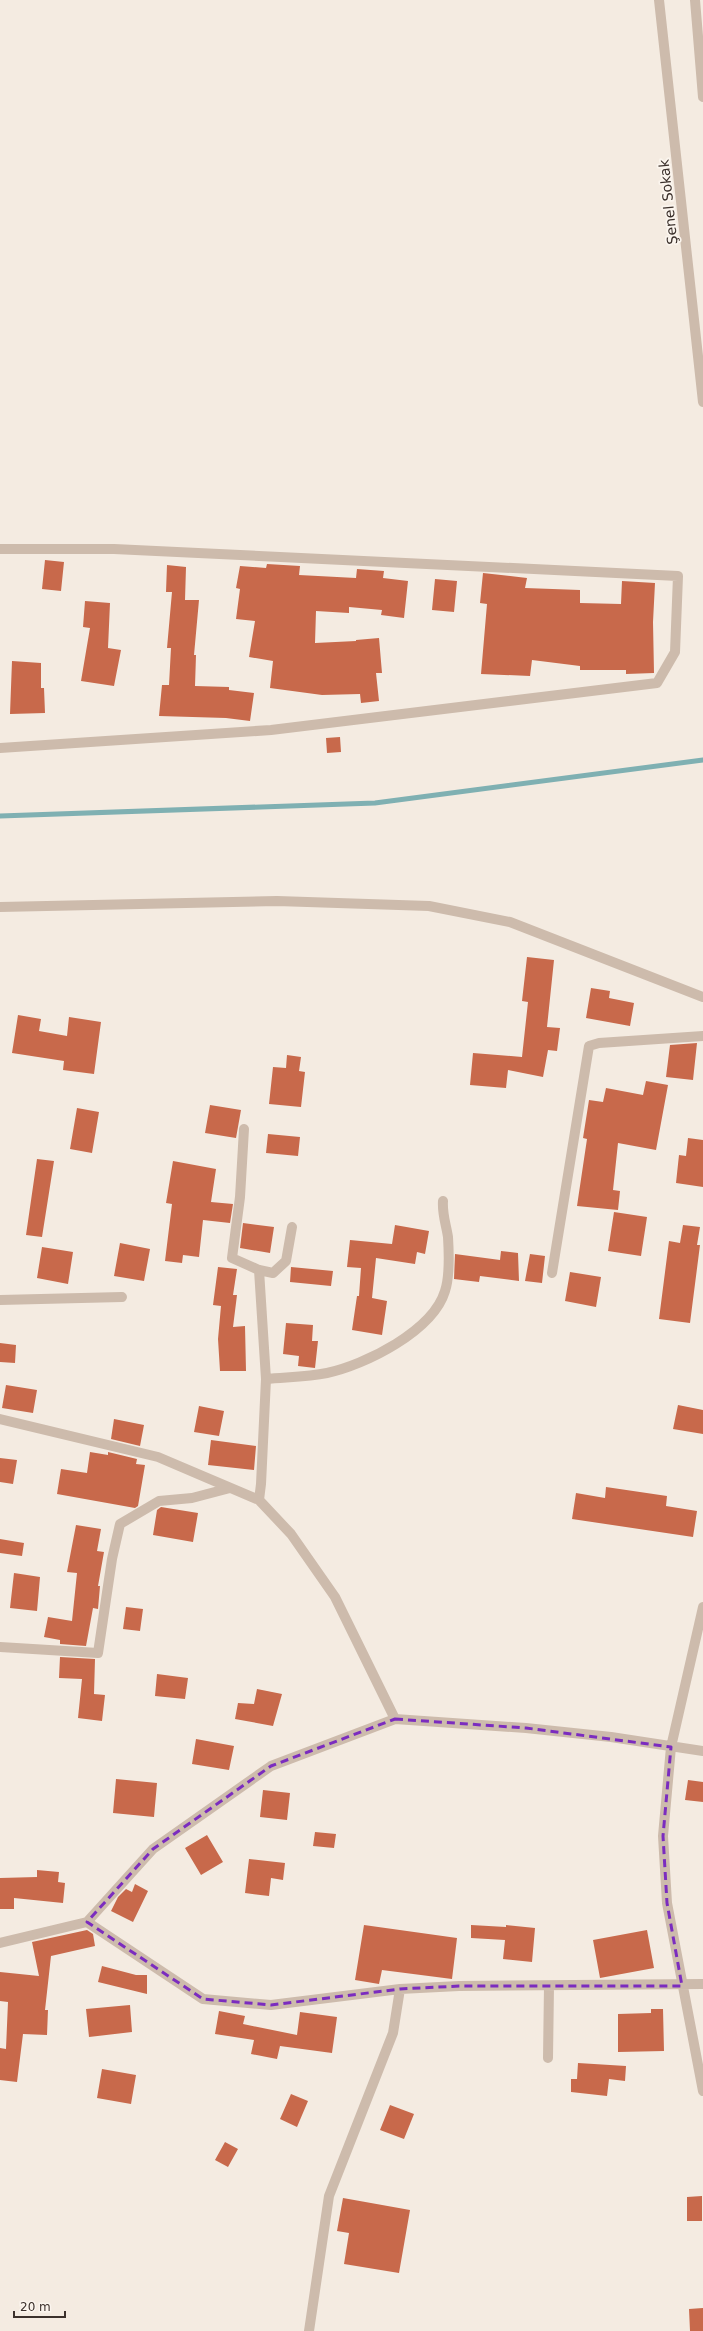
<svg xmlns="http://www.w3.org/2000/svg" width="703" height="2331" font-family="'DejaVu Sans',sans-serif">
	<rect width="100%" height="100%" fill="#f4ebe1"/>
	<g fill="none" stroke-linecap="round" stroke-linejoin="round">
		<path stroke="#7fb0b2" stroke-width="5" d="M 0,816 L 375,803 L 703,760"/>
	</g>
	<path fill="#c8694b" d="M 45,560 L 64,562 L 61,591 L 42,589 Z
		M 267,564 L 300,566 L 299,575 L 356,578 L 357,569 L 384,571 L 383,578 L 408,581 L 404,618 L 381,615 L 382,610 L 349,607 L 349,613 L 316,611 L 315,643 L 356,641 L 356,640 L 379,638 L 382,673 L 376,673 L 379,701 L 361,703 L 360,694 L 322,695 L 270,688 L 273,661 L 249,657 L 255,621 L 236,619 L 240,589 L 236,588 L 240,566 L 266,568 Z
		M 167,565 L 186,567 L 185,600 L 199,600 L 194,655 L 196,655 L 195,686 L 229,687 L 229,690 L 254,693 L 250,721 L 226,718 L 159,716 L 162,685 L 169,685 L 171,648 L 167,648 L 172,592 L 166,592 Z
		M 483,573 L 527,578 L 525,588 L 580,590 L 580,603 L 621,604 L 622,581 L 655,583 L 653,622 L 654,673 L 626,674 L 626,670 L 580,670 L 580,666 L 532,660 L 530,676 L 481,674 L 487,604 L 480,603 Z
		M 435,579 L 457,581 L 454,612 L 432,610 Z
		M 85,601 L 110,603 L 108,648 L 121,650 L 114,686 L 81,681 L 90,628 L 83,627 Z
		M 12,661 L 41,663 L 41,688 L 44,688 L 45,713 L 10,714 Z
		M 340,737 L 341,752 L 327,753 L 326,738 Z
		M 527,957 L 554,960 L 547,1027 L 560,1028 L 557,1051 L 548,1050 L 543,1077 L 508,1070 L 506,1088 L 470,1085 L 473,1053 L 522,1057 L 528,1002 L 522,1001 Z
		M 591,988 L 610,991 L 609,998 L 634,1003 L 630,1026 L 586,1018 Z
		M 18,1015 L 41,1019 L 39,1031 L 67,1036 L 69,1017 L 101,1022 L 94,1074 L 63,1070 L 64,1061 L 12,1053 Z
		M 697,1043 L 693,1080 L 666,1077 L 670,1045 Z
		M 287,1055 L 301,1057 L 299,1071 L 305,1072 L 301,1107 L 269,1104 L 273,1067 L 286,1068 Z
		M 646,1081 L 668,1085 L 656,1150 L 618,1143 L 613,1190 L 620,1191 L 618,1210 L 577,1206 L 587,1139 L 583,1138 L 589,1100 L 603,1102 L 606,1088 L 643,1095 Z
		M 210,1105 L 241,1110 L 236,1138 L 205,1133 Z
		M 77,1108 L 99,1112 L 92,1153 L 70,1149 Z
		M 268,1134 L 300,1137 L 298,1156 L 266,1153 Z
		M 688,1138 L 703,1140 L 703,1187 L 676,1183 L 679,1155 L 686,1156 Z
		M 37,1159 L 54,1161 L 42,1237 L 26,1235 Z
		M 173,1161 L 216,1169 L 211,1202 L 233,1204 L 230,1223 L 203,1220 L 199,1257 L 183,1255 L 182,1263 L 165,1261 L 172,1204 L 166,1203 Z
		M 614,1212 L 647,1217 L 641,1256 L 608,1251 Z
		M 243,1223 L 274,1227 L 270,1253 L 240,1248 Z
		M 395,1225 L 429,1231 L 425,1254 L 417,1252 L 415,1264 L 376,1258 L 372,1298 L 387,1301 L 382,1335 L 352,1330 L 357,1296 L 359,1296 L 361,1268 L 347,1267 L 350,1240 L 392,1244 Z
		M 683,1225 L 700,1227 L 697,1245 L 700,1245 L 690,1323 L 659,1319 L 669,1241 L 680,1243 Z
		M 120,1243 L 150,1249 L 144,1281 L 114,1276 Z
		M 42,1247 L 73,1252 L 68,1284 L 37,1278 Z
		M 501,1251 L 518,1253 L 519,1281 L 480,1276 L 479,1282 L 454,1279 L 455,1254 L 500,1260 Z
		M 530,1254 L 545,1256 L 542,1283 L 525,1281 Z
		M 218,1267 L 237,1269 L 233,1295 L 237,1295 L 233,1327 L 245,1326 L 246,1371 L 220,1371 L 218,1339 L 221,1306 L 213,1305 Z
		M 291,1267 L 333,1271 L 331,1286 L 290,1282 Z
		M 570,1272 L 601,1277 L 596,1307 L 565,1301 Z
		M 286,1323 L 313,1325 L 312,1341 L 318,1341 L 315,1368 L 298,1366 L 299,1356 L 283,1354 Z
		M 0,1343 L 16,1345 L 15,1363 L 0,1362 Z
		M 6,1385 L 37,1390 L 33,1413 L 2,1408 Z
		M 678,1405 L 703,1410 L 703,1434 L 673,1429 Z
		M 199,1406 L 224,1411 L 219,1436 L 194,1432 Z
		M 114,1419 L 144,1425 L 140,1446 L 111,1439 Z
		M 211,1440 L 256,1446 L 254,1470 L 208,1465 Z
		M 90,1452 L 108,1455 L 108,1452 L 137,1459 L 136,1464 L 145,1465 L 138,1506 L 135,1508 L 57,1494 L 61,1469 L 87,1473 Z
		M 0,1458 L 17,1460 L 13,1484 L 0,1482 Z
		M 606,1487 L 667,1496 L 666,1506 L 697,1511 L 693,1537 L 572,1519 L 576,1493 L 605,1498 Z
		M 161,1507 L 198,1513 L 193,1542 L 153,1535 L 157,1510 Z
		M 76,1525 L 101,1529 L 97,1551 L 104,1552 L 98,1586 L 100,1586 L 98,1609 L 93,1608 L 86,1646 L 60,1644 L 60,1640 L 44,1637 L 48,1617 L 72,1621 L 77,1573 L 67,1572 Z
		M 0,1539 L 24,1543 L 22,1556 L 0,1553 Z
		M 14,1573 L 40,1577 L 37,1611 L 10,1608 Z
		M 126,1607 L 143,1609 L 140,1631 L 123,1629 Z
		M 60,1657 L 95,1659 L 94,1694 L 105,1695 L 102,1721 L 78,1718 L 82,1679 L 59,1678 Z
		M 157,1674 L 188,1678 L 185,1699 L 155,1696 Z
		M 257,1689 L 282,1694 L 273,1726 L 235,1719 L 238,1703 L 254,1704 Z
		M 196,1739 L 234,1746 L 229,1770 L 192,1764 Z
		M 116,1779 L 157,1783 L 154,1817 L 113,1813 Z
		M 688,1780 L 703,1782 L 703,1802 L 685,1800 Z
		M 263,1790 L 290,1793 L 287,1820 L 260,1817 Z
		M 315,1832 L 336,1834 L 334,1848 L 313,1846 Z
		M 207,1835 L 223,1862 L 201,1875 L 185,1848 Z
		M 249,1859 L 285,1863 L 283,1880 L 271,1878 L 269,1896 L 245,1893 Z
		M 37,1870 L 59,1872 L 58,1882 L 65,1883 L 63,1903 L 14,1898 L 14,1909 L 0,1909 L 0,1878 L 37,1877 Z
		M 135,1884 L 148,1891 L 133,1922 L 111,1911 L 118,1897 L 126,1889 L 132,1892 Z
		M 364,1925 L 457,1938 L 452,1979 L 382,1970 L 379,1984 L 355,1980 Z
		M 471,1925 L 506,1927 L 506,1925 L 535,1928 L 532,1962 L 503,1959 L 505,1940 L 471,1938 Z
		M 87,1930 L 93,1934 L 95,1946 L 51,1956 L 45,2010 L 48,2010 L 47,2035 L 23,2034 L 17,2082 L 0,2080 L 0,2048 L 6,2049 L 8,2002 L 0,2001 L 0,1972 L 39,1976 L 32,1942 Z
		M 647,1930 L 654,1968 L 600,1978 L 593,1940 Z
		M 102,1966 L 136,1975 L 147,1975 L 147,1994 L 98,1982 Z
		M 130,2005 L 132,2032 L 89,2037 L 86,2009 Z
		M 651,2009 L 663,2009 L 664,2051 L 618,2052 L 618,2014 L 651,2013 Z
		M 219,2011 L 245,2016 L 243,2024 L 297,2035 L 300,2012 L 337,2017 L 332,2053 L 280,2046 L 277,2059 L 251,2054 L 254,2040 L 215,2034 Z
		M 578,2063 L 626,2066 L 625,2081 L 609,2079 L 607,2096 L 571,2092 L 571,2079 L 577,2079 Z
		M 102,2069 L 136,2075 L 131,2104 L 97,2098 Z
		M 291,2094 L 308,2101 L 297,2127 L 280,2119 Z
		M 390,2105 L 414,2114 L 404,2139 L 380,2130 Z
		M 225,2142 L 238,2149 L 228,2167 L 215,2160 Z
		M 702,2196 L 702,2221 L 687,2221 L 687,2197 Z
		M 343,2198 L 410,2210 L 399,2273 L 344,2264 L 349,2233 L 337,2231 Z
		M 703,2308 L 703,2331 L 690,2331 L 689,2309 Z"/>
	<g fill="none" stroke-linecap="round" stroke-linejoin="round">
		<path stroke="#cdbbac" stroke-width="10" d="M 659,0 L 703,402
			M 695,0 L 703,97
			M 0,549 L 114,549 L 678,576 L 675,652 L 657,683 L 271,730 L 0,748
			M 0,907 L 277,901 L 429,906 L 510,922 L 703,997
			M 244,1129 L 240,1197 L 232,1258 L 259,1270 L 273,1273 L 286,1261 L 292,1227
			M 552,1273 L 589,1046 L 599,1043 L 703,1036
			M 0,1300 L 122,1297
			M 266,1379 C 286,1377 307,1377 327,1373 C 365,1365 433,1331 445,1291 C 450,1276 449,1253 448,1237 C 446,1224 442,1214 443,1201
			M 0,1419 L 158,1457 L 259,1500 L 291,1534 L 335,1597 L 395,1719
			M 259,1500 L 261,1484 L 266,1379 L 259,1270
			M 703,1607 L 671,1747 L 663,1836 L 667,1903 L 703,2091
			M 0,1647 L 98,1653 L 112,1559 L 120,1524 L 159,1501 L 192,1498 L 230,1488
			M 87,1922 L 203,1999 L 271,2005 L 400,1989 L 459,1986 L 703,1984
			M 0,1943 L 87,1922 L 153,1849 L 271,1766 L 395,1719 L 526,1728 L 611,1737 L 703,1751
			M 548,2058 L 549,1986
			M 309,2331 L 329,2196 L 393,2033 L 400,1989"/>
	</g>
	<path fill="none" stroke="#7b2cbf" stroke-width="3" stroke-dasharray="8 5" stroke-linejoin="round" d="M 395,1719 L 526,1728 L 671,1747 L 663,1836 L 667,1903 L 682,1986 L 459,1986 L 400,1989 L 271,2005 L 203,1999 L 87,1922 L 153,1849 L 271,1766 Z"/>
	<g text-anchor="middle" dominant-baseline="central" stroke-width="3.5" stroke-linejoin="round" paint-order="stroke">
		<g font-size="14" fill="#3b302b" stroke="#fbf5ee">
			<text transform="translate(668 202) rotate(-96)">Şenel Sokak</text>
		</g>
	</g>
	<path d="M14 2311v6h51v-6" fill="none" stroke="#3b302b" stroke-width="2"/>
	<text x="20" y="2311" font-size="12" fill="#3b302b" stroke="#fbf5ee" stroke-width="3" paint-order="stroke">20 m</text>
</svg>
